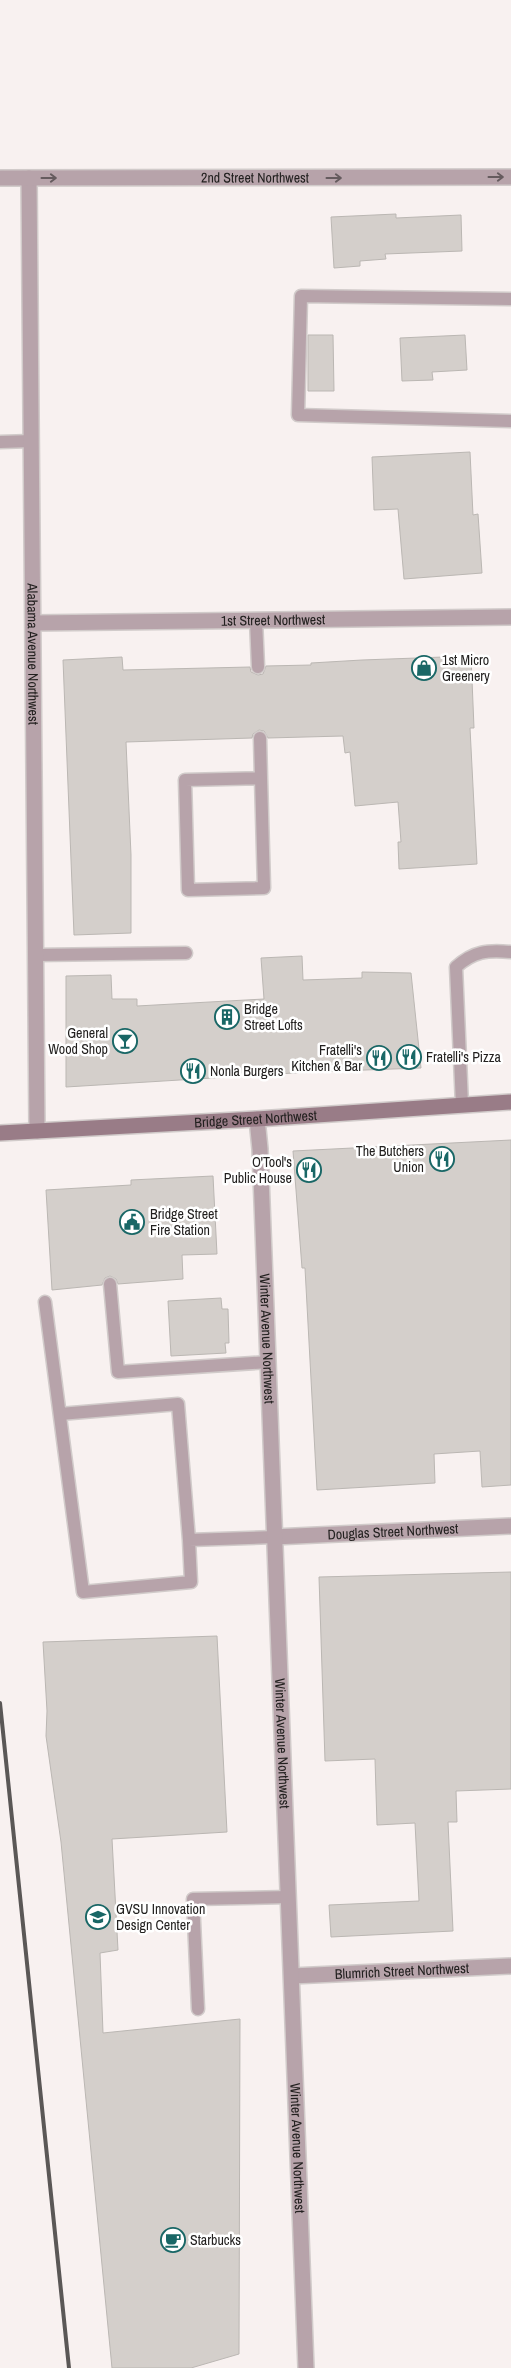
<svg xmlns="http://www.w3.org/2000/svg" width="511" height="2368" font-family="'Archivo Narrow',sans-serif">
	<rect width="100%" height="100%" fill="#f8f1f0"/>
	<path fill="#d4cfcb" stroke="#bbb7b3" d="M 396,214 L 396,218 L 461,215 L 462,251 L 385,254 L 386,259 L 360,261 L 360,266 L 334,268 L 331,217 Z
		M 308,335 L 333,335 L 334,391 L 308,391 Z
		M 465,335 L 467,370 L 432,372 L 433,380 L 402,381 L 400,338 Z
		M 470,452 L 473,515 L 478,514 L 482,573 L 404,579 L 398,509 L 374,510 L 372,457 Z
		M 471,656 L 474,728 L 470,728 L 477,864 L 399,869 L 398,842 L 401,842 L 398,802 L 355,806 L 350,752 L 345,753 L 343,736 L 268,738 L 264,731 L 259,730 L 253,734 L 252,738 L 126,742 L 131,855 L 131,933 L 74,935 L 63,660 L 122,657 L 123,670 L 250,667 L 251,672 L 258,675 L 263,674 L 266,666 L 311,665 L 311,663 L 362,660 Z
		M 302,956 L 303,980 L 362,978 L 362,972 L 411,973 L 421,1068 L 310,1072 L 66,1087 L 66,976 L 111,975 L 112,999 L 137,999 L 137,1006 L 264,999 L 261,958 Z
		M 511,1140 L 511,1485 L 482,1487 L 480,1451 L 434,1454 L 435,1483 L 317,1490 L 305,1268 L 302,1268 L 293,1151 Z
		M 213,1176 L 217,1254 L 182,1255 L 183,1279 L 118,1284 L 116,1279 L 110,1276 L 105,1278 L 102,1285 L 52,1290 L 46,1190 L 131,1185 L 131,1180 Z
		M 221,1298 L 222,1309 L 228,1309 L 229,1343 L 225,1343 L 226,1353 L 171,1356 L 168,1301 Z
		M 511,1572 L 511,1789 L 456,1791 L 457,1822 L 448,1822 L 453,1931 L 331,1937 L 329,1905 L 419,1901 L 415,1823 L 377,1825 L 375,1759 L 325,1761 L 319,1577 Z
		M 217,1636 L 227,1832 L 112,1839 L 118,1950 L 100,1953 L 103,2033 L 240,2019 L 239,2354 L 191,2368 L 112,2368 L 61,1842 L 46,1736 L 47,1711 L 43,1642 Z"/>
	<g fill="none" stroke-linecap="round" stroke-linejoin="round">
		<defs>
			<path id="service" d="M 511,299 L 301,296 L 298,415 L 511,421
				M 0,442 L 32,441
				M 256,620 L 258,667
				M 260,738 L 261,778
				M 261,778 L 264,888 L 188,890 L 185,780 Z
				M 36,955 L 186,953
				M 462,1105 L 456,967 C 474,951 487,950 511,952
				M 110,1284 L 118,1372 L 269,1362
				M 45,1302 L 83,1592 L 191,1582 L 189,1540 L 274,1537
				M 60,1414 L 178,1404 L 189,1540
				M 198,2009 L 193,1899 L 289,1897"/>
			<g id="minor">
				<path id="s1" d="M 29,178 L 37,1131"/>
				<path id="s2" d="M 34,623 L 511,617"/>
				<path id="s3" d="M 274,1537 L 511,1526"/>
				<path id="s4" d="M 292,1976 L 511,1966"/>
			</g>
			<g id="tertiary">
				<path id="s5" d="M 0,178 L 511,177"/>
				<path id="s6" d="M 257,1119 L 260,1149 L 306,2368"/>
			</g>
			<g id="secondary">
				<path id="s7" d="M 0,1133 L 257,1119 L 511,1102"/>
			</g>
		</defs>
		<use href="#service" stroke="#d1cbca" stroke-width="15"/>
		<use href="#minor" stroke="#d1cbca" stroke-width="18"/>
		<use href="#tertiary" stroke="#d1cbca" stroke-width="18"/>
		<use href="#secondary" stroke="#d1cbca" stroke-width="18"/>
		<use href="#service" stroke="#b7a3aa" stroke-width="12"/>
		<use href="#minor" stroke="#b7a3aa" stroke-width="15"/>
		<use href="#tertiary" stroke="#b7a3aa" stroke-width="15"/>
		<use href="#secondary" stroke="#997c87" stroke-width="15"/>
		<path stroke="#5a5756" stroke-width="4" d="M 0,1703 L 69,2368"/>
	</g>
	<defs><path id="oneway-shaft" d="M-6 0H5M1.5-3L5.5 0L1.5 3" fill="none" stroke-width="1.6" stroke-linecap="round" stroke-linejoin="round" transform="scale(1.25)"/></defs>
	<g stroke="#655b5e">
		<use href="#oneway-shaft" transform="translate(496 177)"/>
		<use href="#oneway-shaft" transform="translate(49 178)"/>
		<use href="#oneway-shaft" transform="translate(334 178)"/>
	</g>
	<defs>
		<symbol id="shop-ring" viewBox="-11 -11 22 22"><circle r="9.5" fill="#fff" stroke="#196766" stroke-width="1.5"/><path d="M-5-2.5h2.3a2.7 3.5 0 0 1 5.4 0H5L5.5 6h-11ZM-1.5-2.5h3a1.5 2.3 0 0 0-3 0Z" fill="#196766"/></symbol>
		<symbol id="building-ring" viewBox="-11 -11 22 22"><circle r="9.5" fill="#fff" stroke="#196766" stroke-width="1.5"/><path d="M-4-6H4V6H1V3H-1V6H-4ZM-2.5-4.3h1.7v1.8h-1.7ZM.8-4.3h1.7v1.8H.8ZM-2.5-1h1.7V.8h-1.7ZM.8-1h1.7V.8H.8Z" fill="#196766"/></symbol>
		<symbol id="bar-ring" viewBox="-11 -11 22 22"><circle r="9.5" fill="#fff" stroke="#196766" stroke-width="1.5"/><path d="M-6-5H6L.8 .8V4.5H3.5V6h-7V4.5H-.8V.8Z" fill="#196766"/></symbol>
		<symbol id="restaurant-ring" viewBox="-11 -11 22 22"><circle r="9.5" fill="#fff" stroke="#196766" stroke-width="1.5"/><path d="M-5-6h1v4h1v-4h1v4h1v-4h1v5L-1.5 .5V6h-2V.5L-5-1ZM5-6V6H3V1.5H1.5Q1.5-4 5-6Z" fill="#196766"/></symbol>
		<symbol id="civic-ring" viewBox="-11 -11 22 22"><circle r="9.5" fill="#fff" stroke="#196766" stroke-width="1.5"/><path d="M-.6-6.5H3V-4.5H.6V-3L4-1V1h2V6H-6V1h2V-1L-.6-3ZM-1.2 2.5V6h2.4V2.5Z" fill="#196766"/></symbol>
		<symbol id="university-ring" viewBox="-11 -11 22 22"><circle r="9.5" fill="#fff" stroke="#196766" stroke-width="1.5"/><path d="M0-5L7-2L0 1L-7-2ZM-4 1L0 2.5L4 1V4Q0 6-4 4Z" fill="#196766"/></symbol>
		<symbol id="cafe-ring" viewBox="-11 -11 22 22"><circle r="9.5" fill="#fff" stroke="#196766" stroke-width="1.5"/><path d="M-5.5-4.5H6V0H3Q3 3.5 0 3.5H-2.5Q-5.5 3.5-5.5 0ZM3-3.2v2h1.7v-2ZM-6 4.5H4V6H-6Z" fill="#196766"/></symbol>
	</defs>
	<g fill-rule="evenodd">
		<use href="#shop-ring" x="410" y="654" width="28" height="28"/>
		<use href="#building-ring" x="213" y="1003" width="28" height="28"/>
		<use href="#bar-ring" x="111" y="1027" width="28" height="28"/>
		<use href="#restaurant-ring" x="395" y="1043" width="28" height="28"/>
		<use href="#restaurant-ring" x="365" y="1044" width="28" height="28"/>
		<use href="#restaurant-ring" x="179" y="1057" width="28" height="28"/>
		<use href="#restaurant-ring" x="428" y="1145" width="28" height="28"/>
		<use href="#restaurant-ring" x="295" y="1156" width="28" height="28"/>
		<use href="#civic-ring" x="118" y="1208" width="28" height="28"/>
		<use href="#university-ring" x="84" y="1903" width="28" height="28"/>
		<use href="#cafe-ring" x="159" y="2226" width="28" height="28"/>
	</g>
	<g text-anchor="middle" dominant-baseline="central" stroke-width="5" stroke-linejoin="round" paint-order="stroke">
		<g font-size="14" fill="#22201f" stroke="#fff">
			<text stroke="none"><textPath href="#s5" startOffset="255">2nd Street Northwest</textPath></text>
			<text stroke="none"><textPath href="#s2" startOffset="239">1st Street Northwest</textPath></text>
			<text stroke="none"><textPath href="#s1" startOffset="476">Alabama Avenue Northwest</textPath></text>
			<text stroke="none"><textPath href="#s7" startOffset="256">Bridge Street Northwest</textPath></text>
			<text stroke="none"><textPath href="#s6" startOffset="220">Winter Avenue Northwest</textPath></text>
			<text stroke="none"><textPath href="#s3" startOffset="119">Douglas Street Northwest</textPath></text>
			<text stroke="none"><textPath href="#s6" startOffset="625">Winter Avenue Northwest</textPath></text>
			<text stroke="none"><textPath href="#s4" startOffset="110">Blumrich Street Northwest</textPath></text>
			<text stroke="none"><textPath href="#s6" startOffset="1030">Winter Avenue Northwest</textPath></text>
		</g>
		<g font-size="14" fill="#22201f" stroke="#fff" text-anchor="start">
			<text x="442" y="660">1st Micro<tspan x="442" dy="16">Greenery</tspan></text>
			<text x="244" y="1009">Bridge<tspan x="244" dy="16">Street Lofts</tspan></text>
			<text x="108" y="1033" text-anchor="end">General<tspan x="108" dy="16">Wood Shop</tspan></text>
			<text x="362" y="1050" text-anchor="end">Fratelli's<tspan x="362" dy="16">Kitchen &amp; Bar</tspan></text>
			<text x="426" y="1057">Fratelli's Pizza</text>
			<text x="210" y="1071">Nonla Burgers</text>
			<text x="424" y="1151" text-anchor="end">The Butchers<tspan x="424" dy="16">Union</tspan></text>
			<text x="292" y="1162" text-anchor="end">O'Tool's<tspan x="292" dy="16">Public House</tspan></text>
			<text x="150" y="1214">Bridge Street<tspan x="150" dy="16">Fire Station</tspan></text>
			<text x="116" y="1909">GVSU Innovation<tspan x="116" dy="16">Design Center</tspan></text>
			<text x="190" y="2240">Starbucks</text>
		</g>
	</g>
</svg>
